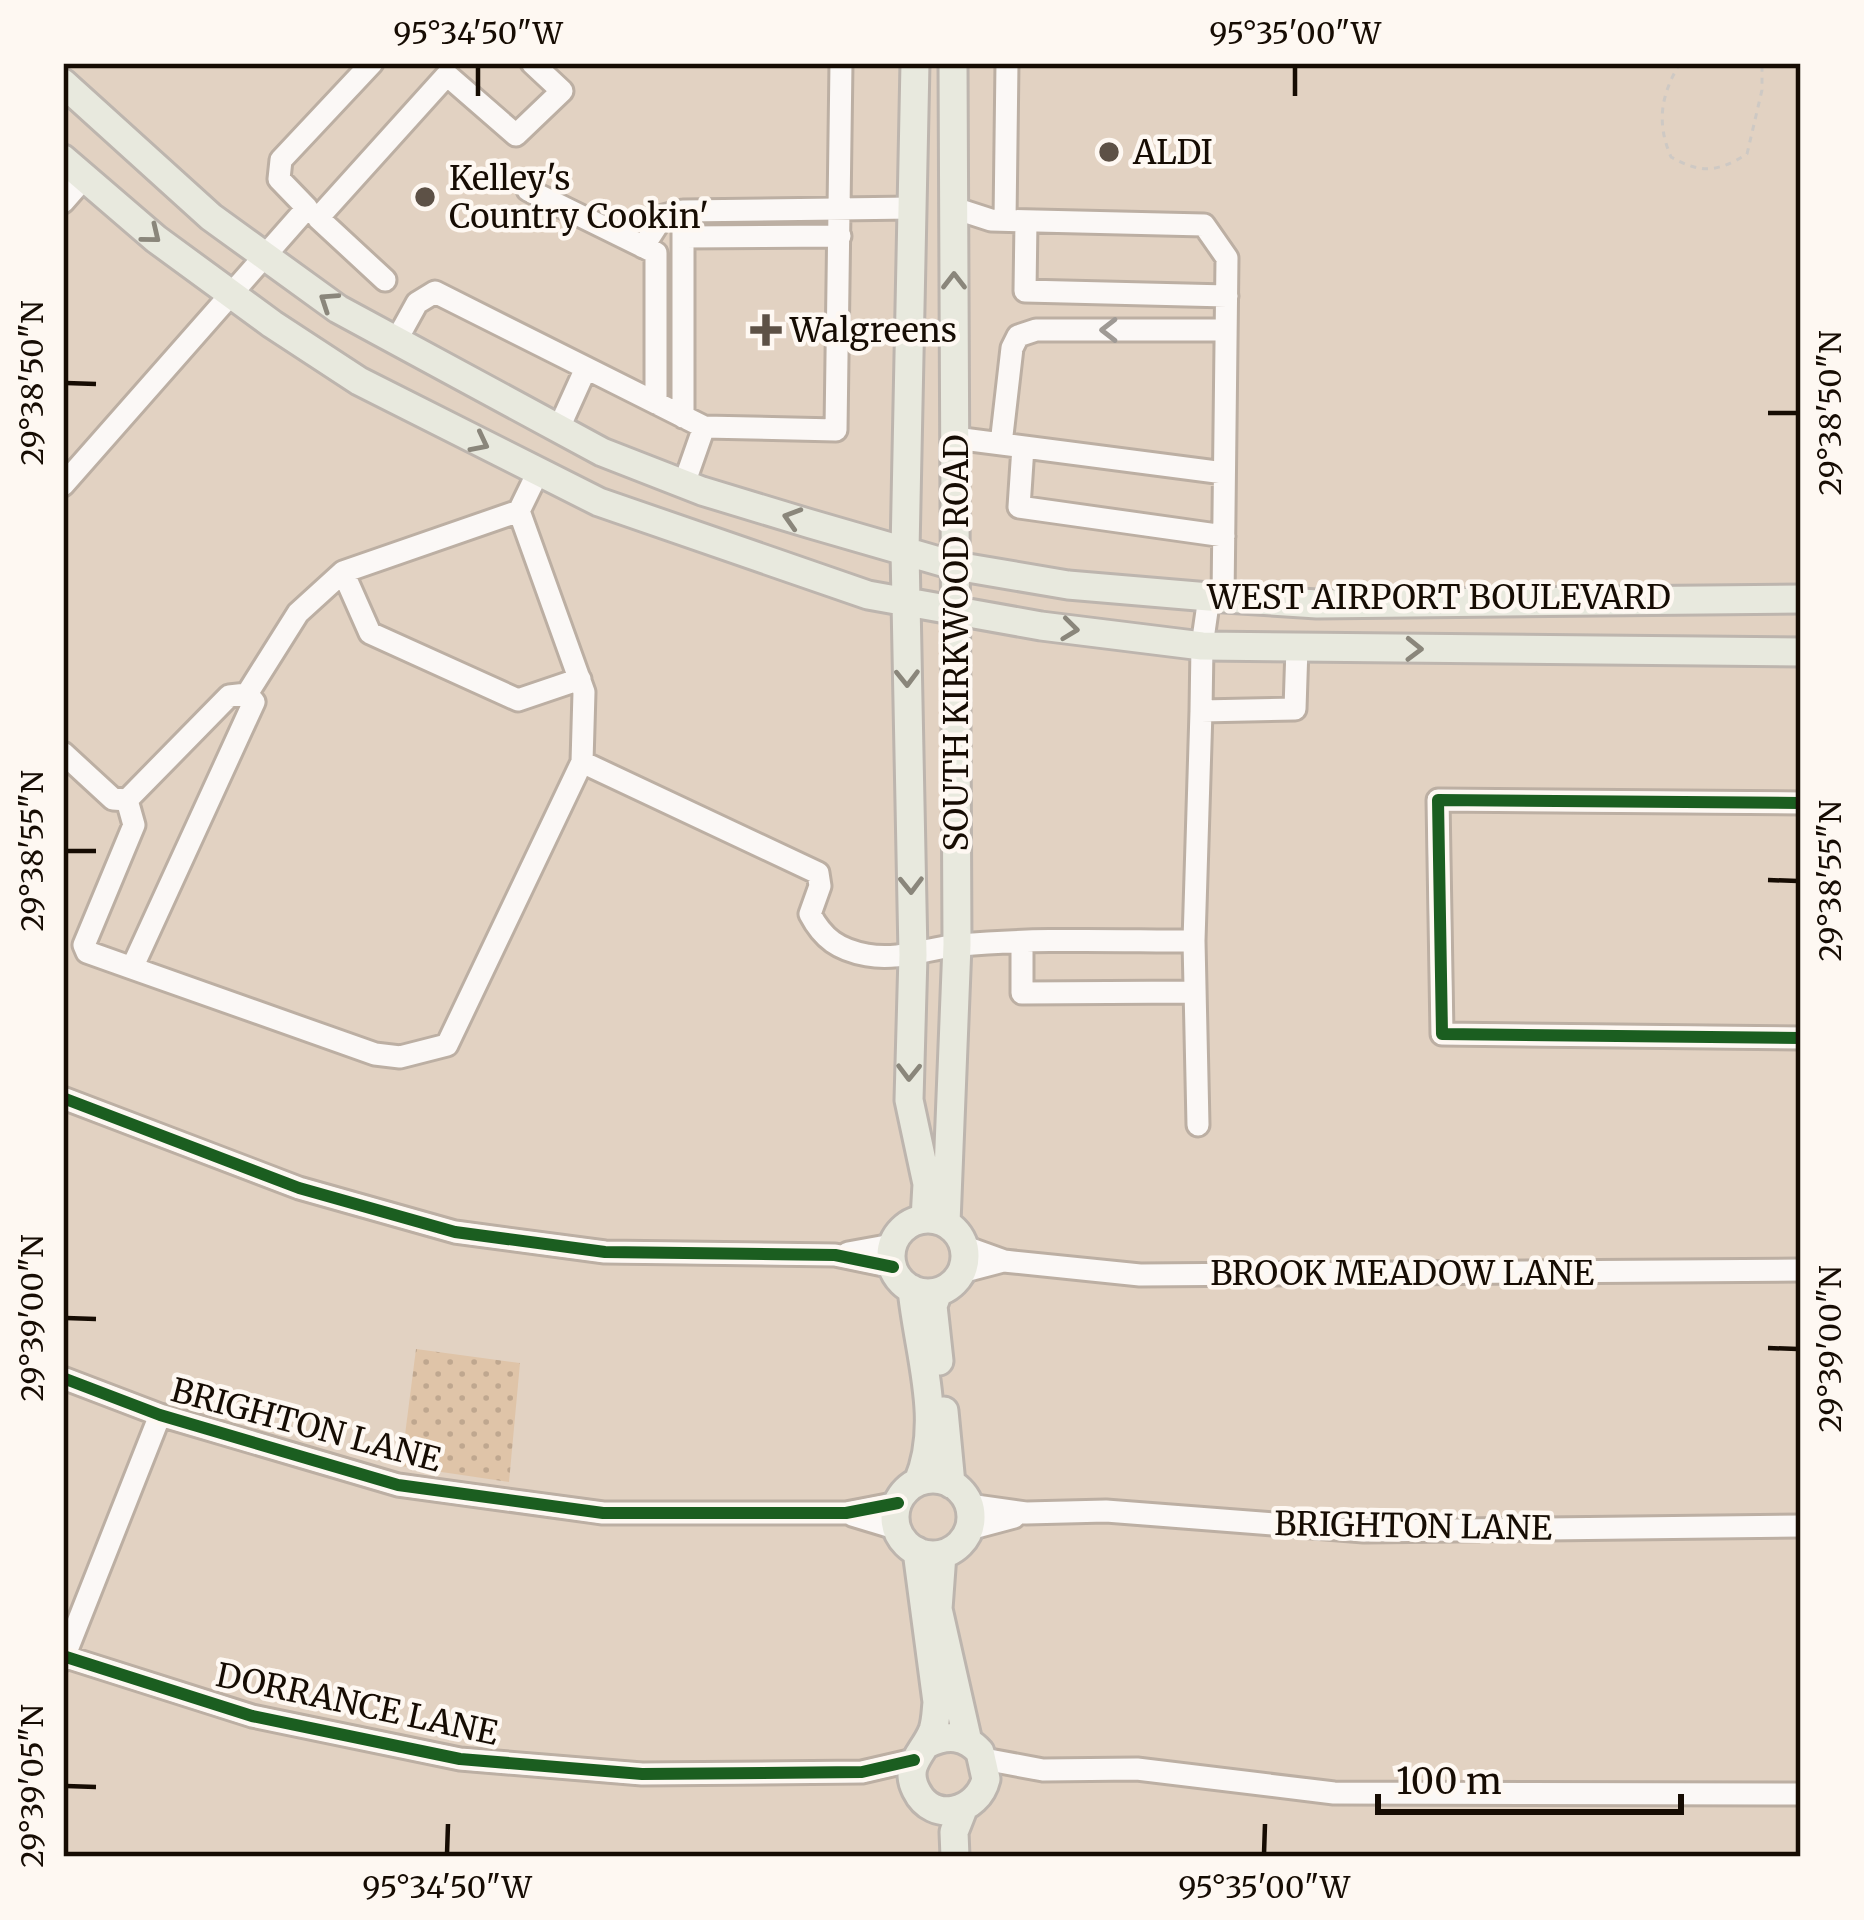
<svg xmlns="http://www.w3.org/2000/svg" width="1864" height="1920" font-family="Merriweather,serif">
	<defs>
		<pattern id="park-dots" width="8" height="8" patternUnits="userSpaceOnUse" patternTransform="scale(3)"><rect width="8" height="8" fill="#dfc4a8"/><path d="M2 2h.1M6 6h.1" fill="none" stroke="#bfa78f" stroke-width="1.8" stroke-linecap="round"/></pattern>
	</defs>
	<rect width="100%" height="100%" fill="#e2d2c2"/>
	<path fill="url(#park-dots)" d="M 416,1349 L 520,1363 L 509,1482 L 401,1466 Z"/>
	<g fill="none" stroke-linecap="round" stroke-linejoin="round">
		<defs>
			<path id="minor" d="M 528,190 L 656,253 L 656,403
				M 63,202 L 84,178
				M 954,208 L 991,220 L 1204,225 L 1227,258 L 1223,598
				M 1005,220 L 1007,63
				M 1026,221 L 1025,291 L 1227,296
				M 683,237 L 840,236
				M 643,247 L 663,216 L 683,211 L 912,208
				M 385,280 L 318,218 L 447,75 L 516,135 L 562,91 L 532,63
				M 396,341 L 417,303 L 435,292 L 704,427 L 836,430 L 841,63
				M 683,417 L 683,211
				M 558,430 L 586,368
				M 955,438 L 1224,473
				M 1001,444 L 1012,348 L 1018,336 L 1036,330 L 1226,330
				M 1023,447 L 1019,507 L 1224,536
				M 538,472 L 519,511 L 584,692 L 582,762 L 818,873 L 820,886 L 810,914 C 823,939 839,950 867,955 C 899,961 928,948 960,945 C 1037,938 1116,941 1194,941 L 1201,711
				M 684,484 L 704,427
				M 63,485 L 307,208 L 279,179 L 281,160 L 372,63
				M 343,572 L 370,633 L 518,700 L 580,679
				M 1209,597 L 1202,646 L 1201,711 L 1295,709 L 1297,647
				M 247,694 L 254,702 L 132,968 L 375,1054 L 400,1057 L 447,1045 L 582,762
				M 63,753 L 113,799 L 127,800 L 229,696 L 247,694 L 298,613 L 343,572 L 519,511
				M 127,800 L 134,825 L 84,945 L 87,952 L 132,968
				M 1801,803 L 1438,800 L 1442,1034 L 1801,1038
				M 1194,941 L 1198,1125
				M 1022,945 L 1022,993 L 1195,992
				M 63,1098 L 299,1188 L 455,1232 L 605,1252 L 835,1255 L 893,1267
				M 965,1247 L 1004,1261 L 1140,1275 L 1801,1270
				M 848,1253 L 892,1245
				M 961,1272 L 1003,1261
				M 63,1378 L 160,1415 L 398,1485 L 603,1513 L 846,1513 L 898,1503
				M 969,1505 L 1026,1513 L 1106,1511 L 1364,1531 L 1801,1526
				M 852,1515 L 895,1528
				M 969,1529 L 1014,1517
				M 63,1656 L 252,1716 L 460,1759 L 642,1774 L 862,1772 L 914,1760
				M 63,1660 L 160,1415
				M 984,1759 L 1043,1770 L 1137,1769 L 1334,1793 L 1801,1794"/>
			<path id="major" d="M 915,63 L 905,551 L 913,955 L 909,1100 L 927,1184 L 925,1219
				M 63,83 L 211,217 L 338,309 L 602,452 L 702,491 L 811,524 L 956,566 L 1068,585 L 1209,597 L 1317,604 L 1801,599
				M 63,159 L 156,239 L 272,324 L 359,381 L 599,502 L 868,595 L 1041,626 L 1202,646 L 1801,652
				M891 1256a37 37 0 1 1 74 0a37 37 0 1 1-74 0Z
				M 946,1223 L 957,945 L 953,63
				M 912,1289 C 918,1352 944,1421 918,1482
				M 938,1292 L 933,1306 L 939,1361
				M 944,1411 L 951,1484
				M895 1517a38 38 0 1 1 76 0a38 38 0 1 1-76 0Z
				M 917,1551 L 937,1702 C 936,1712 936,1721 933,1730 C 925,1752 903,1764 916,1790 C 933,1825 978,1812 986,1779 L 980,1752 C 965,1735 947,1734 927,1744
				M 942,1554 L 938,1609 L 968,1742
				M 955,1857 L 954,1832 L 963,1809"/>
		</defs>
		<use href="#minor" stroke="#bcafa3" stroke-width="27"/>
		<use href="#major" stroke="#bdb5ae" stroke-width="33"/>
		<path stroke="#cec9c4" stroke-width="3" stroke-dasharray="6 6" stroke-linecap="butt" d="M 1680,63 C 1661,95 1656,122 1671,157 C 1701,174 1718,172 1747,154 L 1762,90 L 1762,63"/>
		<use href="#minor" stroke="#fbf8f6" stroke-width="21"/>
		<use href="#major" stroke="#e8e9de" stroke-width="27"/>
		<defs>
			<path id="cycleway" d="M 1801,803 L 1438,800 L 1442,1034 L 1801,1038
				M 63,1098 L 299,1188 L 455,1232 L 605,1252 L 835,1255 L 893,1267
				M 63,1378 L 160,1415 L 398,1485 L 603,1513 L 846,1513 L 898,1503
				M 63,1656 L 252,1716 L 460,1759 L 642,1774 L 862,1772 L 914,1760"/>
		</defs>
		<use href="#cycleway" stroke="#fef8f2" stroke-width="20"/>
		<use href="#cycleway" stroke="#1b5e20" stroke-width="12"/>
	</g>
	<defs><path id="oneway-chevron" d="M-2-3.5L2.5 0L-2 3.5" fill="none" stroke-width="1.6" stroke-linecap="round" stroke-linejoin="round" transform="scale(3)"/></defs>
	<g stroke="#8a867b">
		<use href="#oneway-chevron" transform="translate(152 235) rotate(39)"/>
		<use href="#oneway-chevron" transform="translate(954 281) rotate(-90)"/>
		<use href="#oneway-chevron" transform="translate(328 301) rotate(-146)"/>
		<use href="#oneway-chevron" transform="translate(480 443) rotate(27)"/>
		<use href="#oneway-chevron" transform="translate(792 518) rotate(-163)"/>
		<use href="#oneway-chevron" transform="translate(1070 629) rotate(7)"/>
		<use href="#oneway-chevron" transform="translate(1414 649) rotate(1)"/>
		<use href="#oneway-chevron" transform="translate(907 678) rotate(89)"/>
		<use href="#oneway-chevron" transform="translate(911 885) rotate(89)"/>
		<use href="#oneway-chevron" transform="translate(909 1072) rotate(91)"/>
	</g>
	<use stroke="#9f9a95" href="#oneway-chevron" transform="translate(1109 330) rotate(-180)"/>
	<path fill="none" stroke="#160c03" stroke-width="4.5" d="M 478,96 L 478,66M 1295,96 L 1295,66M 66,383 L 96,384M 1768,413 L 1798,413M 66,851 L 96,851M 1768,880 L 1798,881M 66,1318 L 96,1319M 1768,1348 L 1798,1349M 66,1786 L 96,1787M 447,1854 L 448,1824M 1264,1854 L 1265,1824"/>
	<g fill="#5d5146" stroke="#fef8f2" stroke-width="4.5">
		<circle cx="1109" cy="152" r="12"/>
		<circle cx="425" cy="197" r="12"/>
		<path d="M760 312h12v12h12v12h-12v12h-12v-12h-12v-12h12z"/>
	</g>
	<g text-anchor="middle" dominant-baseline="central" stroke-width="9" stroke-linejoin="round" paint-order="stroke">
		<g font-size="33" fill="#160c03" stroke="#fef8f2" text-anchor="start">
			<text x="1133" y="152">ALDI</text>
			<text x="449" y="178">Kelley's<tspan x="449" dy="38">Country Cookin'</tspan></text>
			<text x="790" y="330">Walgreens</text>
		</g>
		<g font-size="33" fill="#160c03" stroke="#fef8f2">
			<text x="1439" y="597">WEST AIRPORT BOULEVARD</text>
			<text transform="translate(956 643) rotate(-90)">SOUTH KIRKWOOD ROAD</text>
			<text x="1402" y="1273">BROOK MEADOW LANE</text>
			<text transform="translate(306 1425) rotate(15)">BRIGHTON LANE</text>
			<text transform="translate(1413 1526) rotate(1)">BRIGHTON LANE</text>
			<text transform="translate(357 1704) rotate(12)">DORRANCE LANE</text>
		</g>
	</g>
	<rect width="1864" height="1920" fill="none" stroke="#fef8f2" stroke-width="132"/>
	<path d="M1378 1794v18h303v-18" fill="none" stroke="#160c03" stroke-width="6"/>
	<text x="1396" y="1794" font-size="36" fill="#160c03" stroke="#fef8f2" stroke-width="9" paint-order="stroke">100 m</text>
	<rect x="66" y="66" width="1732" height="1788" fill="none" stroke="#160c03" stroke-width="4.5"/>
	<g font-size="30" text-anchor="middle" fill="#160c03">
		<text x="478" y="44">95°34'50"W</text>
		<text x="1295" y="44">95°35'00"W</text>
		<text transform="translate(33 383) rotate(-90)" y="10">29°38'50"N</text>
		<text transform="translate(1831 413) rotate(-90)" y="10">29°38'50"N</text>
		<text transform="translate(33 851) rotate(-90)" y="10">29°38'55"N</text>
		<text transform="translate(1831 881) rotate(-90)" y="10">29°38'55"N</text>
		<text transform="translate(33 1318) rotate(-90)" y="10">29°39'00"N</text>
		<text transform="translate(1831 1349) rotate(-90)" y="10">29°39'00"N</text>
		<text transform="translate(33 1786) rotate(-90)" y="10">29°39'05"N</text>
		<text x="447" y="1898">95°34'50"W</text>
		<text x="1264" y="1898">95°35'00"W</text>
	</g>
</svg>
